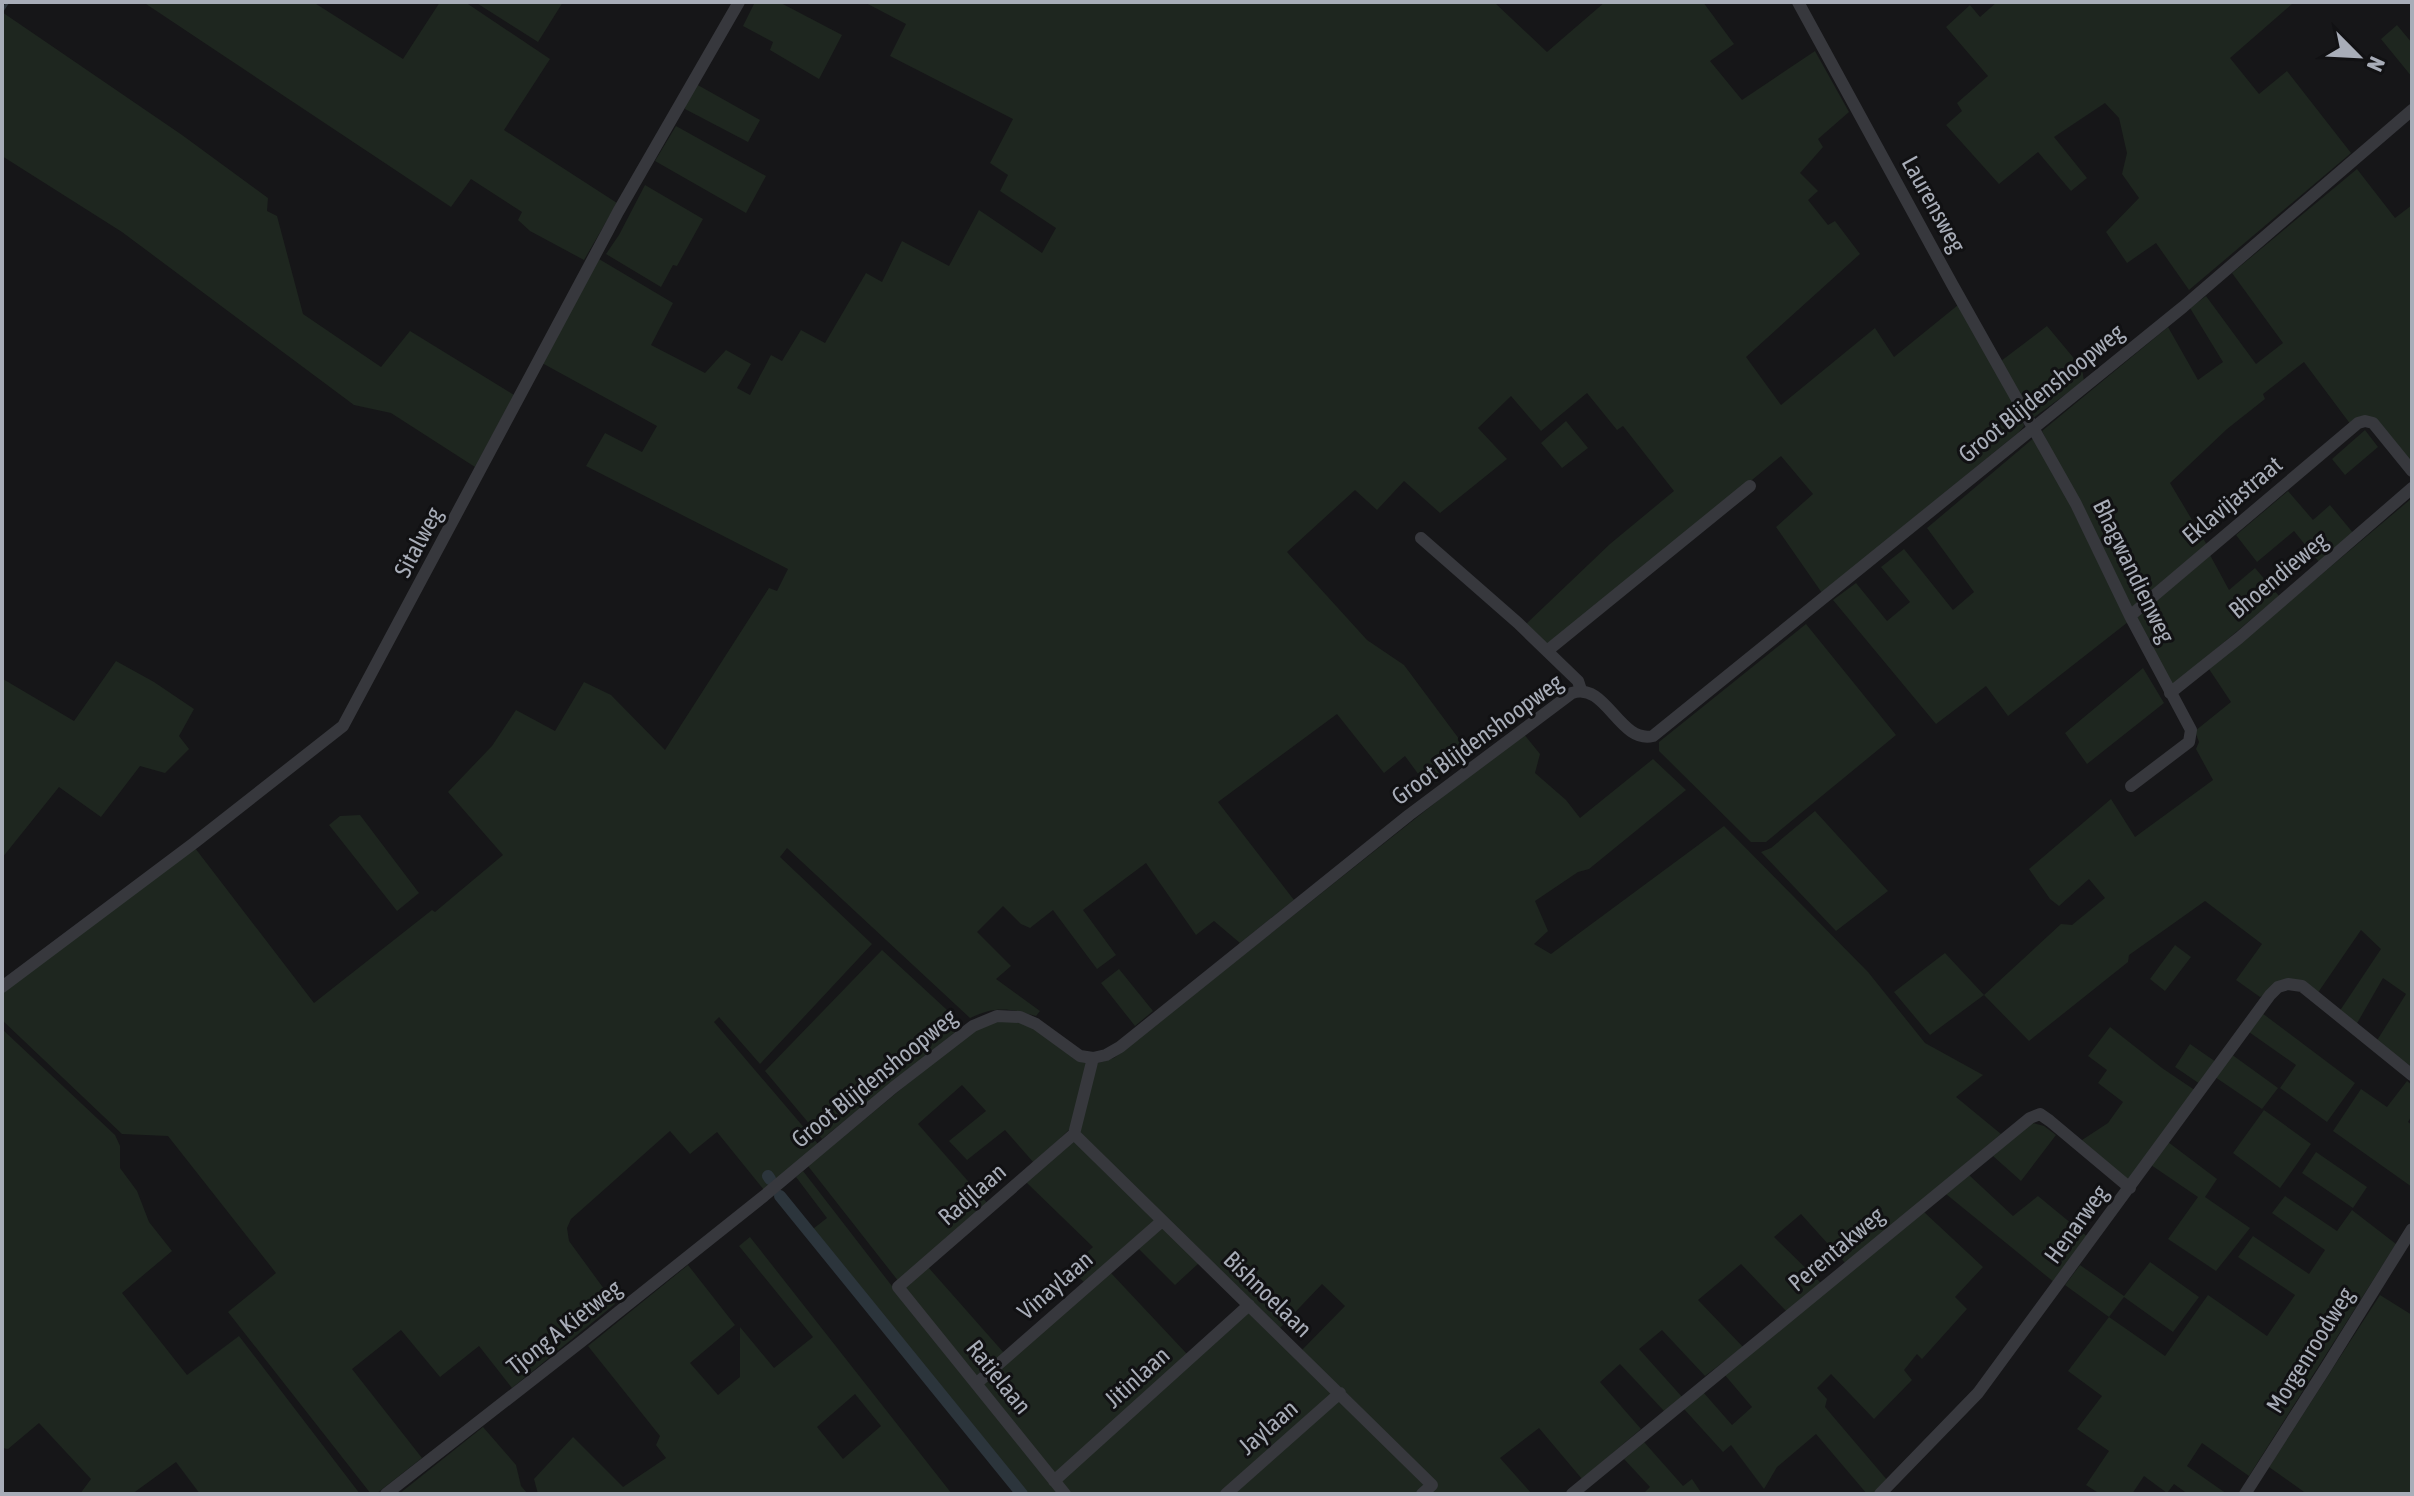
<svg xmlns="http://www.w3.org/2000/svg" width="2414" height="1496" font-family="'Asap Condensed',sans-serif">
	<rect width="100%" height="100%" fill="#161618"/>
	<path fill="#1e261f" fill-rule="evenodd" d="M 143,2 L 313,2 L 403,59 L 440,2 L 465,2 L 550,59 L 504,130 L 617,203 L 584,260 L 530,231 L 518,220 L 522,212 L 471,179 L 451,207 Z
		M 475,2 L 563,2 L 538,42 Z
		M 755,2 L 779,2 L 842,35 L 819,79 L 770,50 L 773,42 L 743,26 Z
		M 864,2 L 1494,2 L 1547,52 L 1605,2 L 1703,2 L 1734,44 L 1710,61 L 1742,100 L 1815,51 L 1849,112 L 1818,139 L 1823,147 L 1800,173 L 1818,191 L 1808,200 L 1828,225 L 1835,221 L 1860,254 L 1746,357 L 1781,405 L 1875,328 L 1894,357 L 1958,305 L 2022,418 L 2024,426 L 2019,432 L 1822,593 L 1776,527 L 1813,494 L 1781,456 L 1548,649 L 1525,625 L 1610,544 L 1674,491 L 1623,426 L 1617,430 L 1587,393 L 1541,431 L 1511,396 L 1478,428 L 1507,459 L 1440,513 L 1404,481 L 1377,510 L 1355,490 L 1287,552 L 1367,640 L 1404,665 L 1471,755 L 1427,786 L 1405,756 L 1384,773 L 1337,714 L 1218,802 L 1294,900 L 1240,943 L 1214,921 L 1196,935 L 1146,863 L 1083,910 L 1116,955 L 1097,969 L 1053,910 L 1030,928 L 1021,924 L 1003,906 L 977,932 L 1011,966 L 996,979 L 1040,1011 L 1036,1016 C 1009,1008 995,1006 970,1018 L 787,848 L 780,857 L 872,944 L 760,1064 L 719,1017 L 714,1022 L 818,1144 L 764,1190 L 717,1132 L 690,1154 L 670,1131 L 571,1219 L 567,1228 L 569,1241 L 615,1304 L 512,1388 L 479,1346 L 440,1377 L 401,1330 L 352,1369 L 422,1458 L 376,1494 L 371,1494 L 228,1312 L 276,1273 L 168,1136 L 122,1134 L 2,1020 L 2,991 L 195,848 L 314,1003 L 432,910 L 435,912 L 503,855 L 448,792 L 492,746 L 516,710 L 555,731 L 584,682 L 611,695 L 665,750 L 769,588 L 777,591 L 788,569 L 586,466 L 605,433 L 642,452 L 657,426 L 542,363 L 599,259 L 673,303 L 651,345 L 705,373 L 726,350 L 751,364 L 737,388 L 750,395 L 771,355 L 782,361 L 801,330 L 825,343 L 866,273 L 882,282 L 902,241 L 949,266 L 979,210 L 1042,253 L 1056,228 L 1000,191 L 1008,175 L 990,163 L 1013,119 L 890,56 L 906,24 Z
		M 1997,2 L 2291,2 L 2292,4 L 2230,58 L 2259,94 L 2287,71 L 2351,153 L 2189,290 L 2156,243 L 2127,263 L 2106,232 L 2139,198 L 2122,174 L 2127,153 L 2119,118 L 2105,103 L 2054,137 L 2087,178 L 2071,191 L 2038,152 L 1999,184 L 1946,125 L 1962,111 L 1957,103 L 1988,76 L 1946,27 L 1970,5 L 1980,17 Z
		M 2,12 L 182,135 L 268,198 L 267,211 L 277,216 L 303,314 L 381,367 L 410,331 L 514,395 L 475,467 L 391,413 L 354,405 L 122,232 L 2,156 Z
		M 2397,25 L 2412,43 L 2412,77 L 2381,39 Z
		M 696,84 L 760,120 L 748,142 L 685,109 L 686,100 Z
		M 676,126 L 766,176 L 746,213 L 655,161 Z
		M 2357,169 L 2395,218 L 2412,205 L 2412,471 L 2372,419 L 2351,425 L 2304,362 L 2263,394 L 2265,399 L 2227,429 L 2170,483 L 2207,545 L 2131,609 L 2042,431 L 2168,327 L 2198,380 L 2223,362 L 2190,308 L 2206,296 L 2256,364 L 2283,343 L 2232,273 Z
		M 645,185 L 703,219 L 677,266 L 673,265 L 661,287 L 606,254 L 619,235 Z
		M 2047,326 L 2082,368 L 2084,381 L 2033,418 L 2001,361 Z
		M 1566,421 L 1588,448 L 1562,468 L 1541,443 Z
		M 2365,430 L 2378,447 L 2345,475 L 2332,459 Z
		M 2036,436 L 2128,622 L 2008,716 L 1986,686 L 1936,724 L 1833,600 L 1856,583 L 1887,621 L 1910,602 L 1881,567 L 1904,549 L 1953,610 L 1974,592 L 1927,528 Z
		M 2288,491 L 2313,520 L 2330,505 L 2354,534 L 2319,562 L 2294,531 L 2257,562 L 2236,535 Z
		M 2412,498 L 2412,1067 L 2376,1042 L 2406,994 L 2383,978 L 2356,1025 L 2339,1012 L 2381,949 L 2361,930 L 2317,994 L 2304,983 L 2267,993 L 2260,997 L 2236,980 L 2262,944 L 2205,901 L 2129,955 L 2128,962 L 2029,1041 L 1984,995 L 1930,1035 L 1894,992 L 1945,953 L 1984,995 L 2061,924 L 2072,925 L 2105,898 L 2089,879 L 2059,906 L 2050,899 L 2029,869 L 2111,799 L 2135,837 L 2213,780 L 2196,749 L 2199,742 L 2195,731 L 2231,702 L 2209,669 Z
		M 2210,555 L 2229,590 L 2255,568 L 2279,596 L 2172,686 L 2135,615 Z
		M 1806,624 L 1896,735 L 1766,842 L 1751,842 L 1659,751 L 1659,742 Z
		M 116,661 L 154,682 L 194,709 L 179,736 L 189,749 L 165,773 L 140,766 L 101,817 L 59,787 L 2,858 L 3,679 L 74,721 Z
		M 2143,668 L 2164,703 L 2087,764 L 2065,733 Z
		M 1523,733 L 1540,754 L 1535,773 L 1566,800 L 1580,818 L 1653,759 L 1686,790 L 1589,869 L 1578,872 L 1535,901 L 1548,931 L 1534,944 L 1551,954 L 1724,826 L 1868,972 L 1925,1043 L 1983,1075 L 1956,1097 L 2001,1134 L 1846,1264 L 1801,1214 L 1774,1237 L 1822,1284 L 1787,1312 L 1741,1264 L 1698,1300 L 1743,1347 L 1705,1376 L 1662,1330 L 1639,1349 L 1683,1398 L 1665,1412 L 1620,1364 L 1600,1382 L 1641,1429 L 1582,1479 L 1539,1428 L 1500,1458 L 1532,1494 L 1429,1494 L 1437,1487 L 1301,1351 L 1345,1306 L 1322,1284 L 1280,1328 L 1078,1132 L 1093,1070 L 1098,1063 L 1114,1058 Z
		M 1815,811 L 1888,891 L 1836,931 L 1761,852 L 1771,848 Z
		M 360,815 L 419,893 L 397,911 L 329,825 L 340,816 Z
		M 2175,945 L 2191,957 L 2165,991 L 2150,979 Z
		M 882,950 L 959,1021 L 959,1029 L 822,1139 L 765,1071 Z
		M 1119,969 L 1153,1011 L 1135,1026 L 1101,983 Z
		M 2262,1013 L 2355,1083 L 2327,1122 L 2280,1088 L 2296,1065 L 2249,1032 Z
		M 1017,1020 L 1035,1027 L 1088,1061 L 1070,1129 L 1034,1163 L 1005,1130 L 967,1160 L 949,1141 L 986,1111 L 962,1085 L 918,1124 L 988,1204 L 899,1282 L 808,1166 L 969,1033 L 988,1022 Z
		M 2110,1027 L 2162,1068 L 2196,1091 L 2128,1182 L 2079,1142 L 2108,1123 L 2123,1102 L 2098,1083 L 2107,1070 L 2088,1056 Z
		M 2,1029 L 115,1135 L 120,1146 L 120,1168 L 137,1191 L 149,1222 L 172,1251 L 122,1293 L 187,1375 L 239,1336 L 360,1494 L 200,1494 L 176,1462 L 132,1494 L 80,1494 L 91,1479 L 39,1423 L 8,1449 L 2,1448 Z
		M 2190,1044 L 2216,1062 L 2200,1084 L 2175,1067 Z
		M 2231,1054 L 2278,1088 L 2262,1109 L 2215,1077 Z
		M 2407,1081 L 2412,1085 L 2412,1115 L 2408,1122 L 2412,1125 L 2412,1187 L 2333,1131 L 2361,1089 L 2387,1107 Z
		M 2264,1110 L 2311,1144 L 2280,1188 L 2233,1153 Z
		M 2029,1122 L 2044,1126 L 2056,1135 L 2021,1181 L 1993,1156 Z
		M 1073,1140 L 1156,1220 L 1085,1283 L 1069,1268 L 1093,1247 L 1026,1182 Z
		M 2168,1142 L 2217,1179 L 2205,1197 L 2250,1228 L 2216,1271 L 2168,1239 L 2198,1197 L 2151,1165 Z
		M 2316,1152 L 2367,1187 L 2353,1208 L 2302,1173 Z
		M 803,1171 L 895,1290 L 1061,1494 L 1022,1494 L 809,1232 L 827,1218 L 796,1177 Z
		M 1969,1175 L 2013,1216 L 2038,1196 L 2089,1238 L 2055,1283 L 1946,1194 Z
		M 2285,1196 L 2337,1231 L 2352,1210 L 2396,1244 L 2249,1476 L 2202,1443 L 2187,1466 L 2227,1494 L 2188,1494 L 2174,1484 L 2167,1493 L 2144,1476 L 2132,1494 L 2100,1494 L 2086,1485 L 2109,1451 L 2077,1429 L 2102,1396 L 2068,1371 L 2109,1317 L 2065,1285 L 2080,1265 L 2124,1296 L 2150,1262 L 2199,1297 L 2173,1332 L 2124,1297 L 2109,1317 L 2165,1356 L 2208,1295 L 2267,1336 L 2295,1295 L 2238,1257 L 2253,1236 L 2309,1274 L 2325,1250 L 2272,1213 Z
		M 1924,1212 L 1983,1267 L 1955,1297 L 1967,1309 L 1922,1359 L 1917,1354 L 1904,1370 L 1912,1380 L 1874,1419 L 1831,1374 L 1817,1388 L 1827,1399 L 1825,1407 L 1888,1481 L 1872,1494 L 1867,1494 L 1816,1434 L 1777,1467 L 1764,1489 L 1731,1445 L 1723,1452 L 1684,1409 L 1703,1392 L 1732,1425 L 1752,1407 L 1724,1374 Z
		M 1161,1226 L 1199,1263 L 1175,1285 L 1138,1248 Z
		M 750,1237 L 952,1494 L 538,1494 L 534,1479 L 573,1437 L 623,1487 L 666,1458 L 656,1445 L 660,1436 L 588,1346 L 688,1265 L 735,1325 L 690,1363 L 718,1395 L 740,1377 L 740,1327 L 774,1368 L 813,1337 L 739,1246 ZM 855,1394 L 881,1426 L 843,1459 L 817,1427 Z
		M 928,1267 L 1004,1353 L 976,1376 L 903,1287 Z
		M 1110,1272 L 1187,1354 L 1054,1474 L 982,1383 Z
		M 2380,1295 L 2412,1315 L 2412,1494 L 2307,1494 L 2269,1467 Z
		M 1250,1311 L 1335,1393 L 1219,1494 L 1071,1494 L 1060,1481 Z
		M 1340,1398 L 1427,1485 L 1416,1494 L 1231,1494 Z
		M 483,1427 L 516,1465 L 521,1486 L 528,1494 L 399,1494 Z
		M 1644,1442 L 1683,1486 L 1692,1479 L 1702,1494 L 1643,1494 L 1650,1487 L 1624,1459 Z"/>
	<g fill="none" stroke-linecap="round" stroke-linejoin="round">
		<path stroke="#2c353c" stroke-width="3" d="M 2,11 L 8,2"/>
		<path stroke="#2c353c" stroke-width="12" d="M 768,1176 L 770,1179
			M 780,1196 L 1022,1494"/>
		<path stroke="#37383d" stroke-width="12" d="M 1798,2 L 1952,284 L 2076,504 L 2130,616 L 2191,730 L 2189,742 L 2131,786
			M 1421,538 L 1518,623 L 1578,681 L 1581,690
			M 2130,616 L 2358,423 L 2365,421 L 2373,423 L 2412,471
			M 1547,651 L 1750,486
			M 2170,693 L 2239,638 L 2412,488
			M 2,987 L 194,843 L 343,726 L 618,212 L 739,2
			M 1074,1134 L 1432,1485 L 1422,1494
			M 1074,1134 L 1093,1058
			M 977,1383 L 1162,1221
			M 1054,1481 L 1249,1305
			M 386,1494 L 582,1341 L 764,1196 L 894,1087 L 973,1026 L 997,1016 L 1020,1017 L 1036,1024 L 1080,1056 L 1093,1058 L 1106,1055 L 1120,1047 L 1409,815 L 1572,693 C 1606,681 1619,744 1653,736 L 2183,307 L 2412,110
			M 1065,1494 L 898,1287 L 1074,1134
			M 1226,1494 L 1340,1393
			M 1572,1494 L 2030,1118 L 2040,1114 L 2050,1121 L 2130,1188
			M 1880,1494 L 1978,1393 L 2270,995 L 2278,987 L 2288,984 L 2302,986 L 2412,1075
			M 2245,1494 L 2325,1369 L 2412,1229"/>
	</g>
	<g text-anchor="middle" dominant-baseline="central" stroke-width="6" stroke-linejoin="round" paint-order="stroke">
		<g font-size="24" fill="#a8adb8" stroke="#111113">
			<text transform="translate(1934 204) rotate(61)">Laurensweg</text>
			<text transform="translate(2041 393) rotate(-39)">Groot Blijdenshoopweg</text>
			<text transform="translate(2232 500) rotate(-40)">Eklavijastraat</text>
			<text transform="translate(418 542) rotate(-62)">Sitalweg</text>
			<text transform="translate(2134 571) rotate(64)">Bhagwandienweg</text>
			<text transform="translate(2278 575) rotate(-40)">Bhoendieweg</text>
			<text transform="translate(1477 739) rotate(-36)">Groot Blijdenshoopweg</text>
			<text transform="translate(874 1078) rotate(-39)">Groot Blijdenshoopweg</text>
			<text transform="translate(972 1194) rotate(-41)">Radjlaan</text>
			<text transform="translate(2076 1224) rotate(-54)">Henarweg</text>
			<text transform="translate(1836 1249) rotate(-40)">Perentakweg</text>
			<text transform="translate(1055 1285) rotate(-41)">Vinaylaan</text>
			<text transform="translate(1268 1294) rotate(44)">Bishnoelaan</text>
			<text transform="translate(564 1327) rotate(-38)">Tjong A Kietweg</text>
			<text transform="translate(2310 1350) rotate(-58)">Morgenroodweg</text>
			<text transform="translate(999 1377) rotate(51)">Ratielaan</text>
			<text transform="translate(1137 1377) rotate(-42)">Jitinlaan</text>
			<text transform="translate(1268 1427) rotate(-41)">Jaylaan</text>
		</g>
	</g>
	<rect width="2414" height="1496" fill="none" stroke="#a8adb8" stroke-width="8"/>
	<g transform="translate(2358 56) rotate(114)" stroke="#111113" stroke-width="6" paint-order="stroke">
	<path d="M0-6L14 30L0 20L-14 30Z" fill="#a8adb8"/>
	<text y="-12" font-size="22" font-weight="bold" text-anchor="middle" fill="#a8adb8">N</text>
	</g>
</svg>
